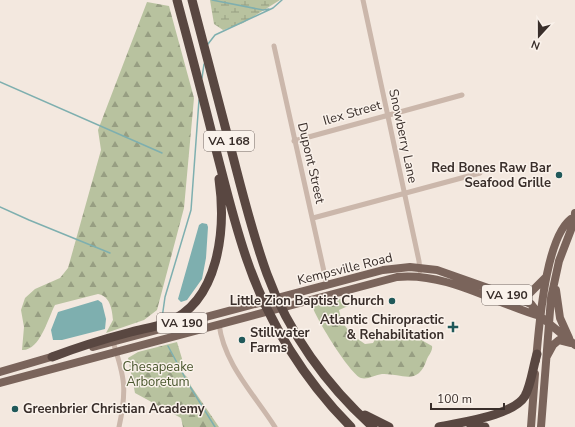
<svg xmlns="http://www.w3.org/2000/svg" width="575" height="427" font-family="'Nunito Sans',sans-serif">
	<defs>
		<pattern id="forest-firs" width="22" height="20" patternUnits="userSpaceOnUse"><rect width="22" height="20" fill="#b8c29f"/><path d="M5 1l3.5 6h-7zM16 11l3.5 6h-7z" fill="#979e82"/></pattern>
		<pattern id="wetland-marsh" width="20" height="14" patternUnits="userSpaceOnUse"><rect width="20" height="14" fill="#b8c29f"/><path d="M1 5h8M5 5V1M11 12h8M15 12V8" fill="none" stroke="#979e82"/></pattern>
	</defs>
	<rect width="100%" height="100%" fill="#f3e8df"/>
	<path fill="url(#forest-firs)" d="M 147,2 L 169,6 L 194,98 L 184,208 L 157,310 L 144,320 L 106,333 L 113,320 C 112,309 110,296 98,294 L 55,305 C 48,318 40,351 22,350 L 24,327 L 21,310 L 25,298 L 35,289 L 60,278 L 68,268 L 101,150 L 98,130 Z
		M 344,298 L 348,306 L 339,310 C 342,326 351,335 365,344 L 373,343 L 377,336 L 381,335 L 388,337 L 416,337 L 432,346 C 433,350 429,355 427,359 C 418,387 402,373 382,374 C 375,375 367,380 361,378 C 350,374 317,320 313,308 L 314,305 Z
		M 177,342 L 183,362 L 183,373 L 188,378 L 191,386 L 219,427 L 183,427 L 181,418 L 135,393 L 128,358 L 138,352 Z"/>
	<path fill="url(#wetland-marsh)" d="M 210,0 L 280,0 L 243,23 L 223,30 L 214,24 Z"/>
	<path fill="#7eafaf" d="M 202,223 L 207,224 L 208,227 L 206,258 L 202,279 L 187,300 L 181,302 L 178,299 L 199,225 Z
		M 98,300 L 102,303 L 106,319 L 105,329 L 62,340 L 53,340 L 51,330 L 58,312 Z"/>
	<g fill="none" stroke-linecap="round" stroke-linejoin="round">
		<path stroke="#7eafaf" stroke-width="1.5" d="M 212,0 L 263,10 L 269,9
			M 208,44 L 215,35 L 273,8 L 282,0
			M 202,78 L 204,64
			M 0,82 L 162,153
			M 0,207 L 29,220 L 110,253
			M 162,318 L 165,297 L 191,210 L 199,100
			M 168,346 L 189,385 L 215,427"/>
		<path stroke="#cbb7ab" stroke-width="5" d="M 363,0 L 419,261 L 420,271
			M 274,46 L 327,285
			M 294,141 L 462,95
			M 313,218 L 480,173
			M 219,324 C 224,364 254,394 275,427
			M 113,342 C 125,378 127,390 119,427"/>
		<path stroke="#7a645b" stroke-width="8" d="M 556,290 L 560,318 L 569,338
			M 516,297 L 530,293 L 545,278
			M 93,347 L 383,270 L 410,267 L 437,270 L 522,300 L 531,304 L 540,316 L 575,345
			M 547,356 L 553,345 L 559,340 L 571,343
			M 536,360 C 539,330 545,232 574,217
			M 0,372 L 58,355
			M 0,383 L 397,277 C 447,272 494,303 540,316
			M 531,427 L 535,374
			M 541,427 L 551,298 L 559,261 L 574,222 L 575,213"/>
		<path stroke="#594741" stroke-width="9" d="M 177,0 C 190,49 203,97 215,146 C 225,184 234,223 247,260 C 268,322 305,381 351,427
			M 192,0 C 205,50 218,100 231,149 C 242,191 252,233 267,274 C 288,332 327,386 373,427
			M 52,357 C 78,347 104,339 131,332 C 142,329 155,327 166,323 C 220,302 226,228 219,179
			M 365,415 L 389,427
			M 439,427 C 461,422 513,416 525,396 C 531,385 533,367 537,354
			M 471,427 L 485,427"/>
	</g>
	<g fill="#20595a" stroke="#faf2eb" stroke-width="1.5">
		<circle cx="559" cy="175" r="4"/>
		<circle cx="392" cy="301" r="4"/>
		<path d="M451 321h4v4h4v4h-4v4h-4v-4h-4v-4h4z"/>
		<circle cx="242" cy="340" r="4"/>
		<circle cx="15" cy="409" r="4"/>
	</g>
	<g text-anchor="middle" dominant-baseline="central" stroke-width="3" stroke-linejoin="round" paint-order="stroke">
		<g fill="#faf2eb" stroke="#736964" stroke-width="1">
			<rect x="204" y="131" width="50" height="20" rx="3"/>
			<rect x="482" y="285" width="50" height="20" rx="3"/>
			<rect x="157" y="313" width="50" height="20" rx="3"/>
		</g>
		<g font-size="12" font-weight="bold" fill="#392e2a">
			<text x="229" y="141">VA 168</text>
			<text x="507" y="295">VA 190</text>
			<text x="182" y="323">VA 190</text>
		</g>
		<g font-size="13" fill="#392e2a" stroke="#faf2eb">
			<text transform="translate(352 113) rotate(-16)">Ilex Street</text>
			<text transform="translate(403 136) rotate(78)">Snowberry Lane</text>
			<text transform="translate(311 163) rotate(77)">Dupont Street</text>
			<text transform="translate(345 269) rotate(-14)">Kempsville Road</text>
		</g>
		<g font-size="13" font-weight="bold" fill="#392e2a" stroke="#faf2eb" text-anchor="end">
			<text x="551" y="168">Red Bones Raw Bar<tspan x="551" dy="15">Seafood Grille</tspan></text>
			<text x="384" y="301">Little Zion Baptist Church</text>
			<text x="444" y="320">Atlantic Chiropractic<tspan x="444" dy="15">&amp; Rehabilitation</tspan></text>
			<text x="250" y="333" text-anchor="start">Stillwater<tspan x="250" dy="15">Farms</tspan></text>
			<text x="23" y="409" text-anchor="start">Greenbrier Christian Academy</text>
		</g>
		<g font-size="13" fill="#4a572e" stroke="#faf2eb">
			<text x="158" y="367">Chesapeake<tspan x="158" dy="15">Arboretum</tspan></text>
		</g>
	</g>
	<g transform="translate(539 36) rotate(201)" stroke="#faf2eb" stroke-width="3" paint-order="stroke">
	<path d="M0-3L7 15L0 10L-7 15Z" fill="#392e2a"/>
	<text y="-6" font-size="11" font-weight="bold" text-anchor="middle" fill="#392e2a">N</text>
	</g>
	<path d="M431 403v6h73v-6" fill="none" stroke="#392e2a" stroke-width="2"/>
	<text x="437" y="403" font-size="12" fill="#392e2a" stroke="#faf2eb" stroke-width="3" paint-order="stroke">100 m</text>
</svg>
